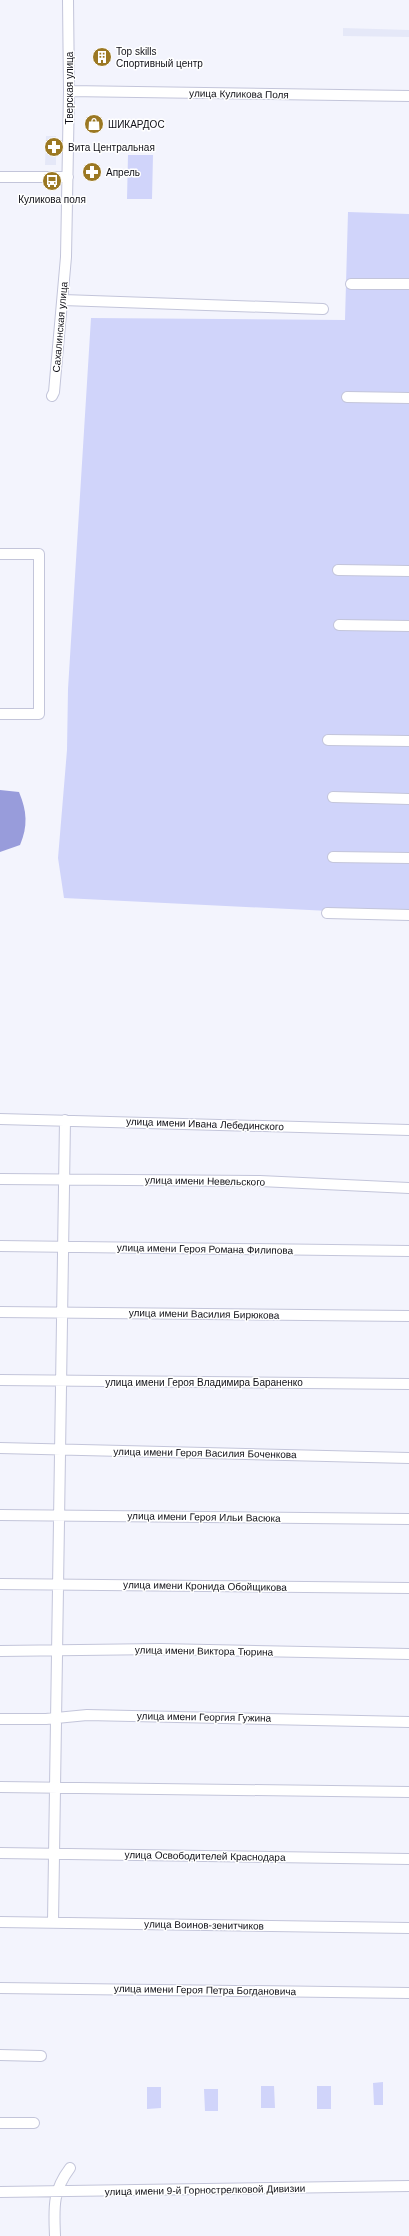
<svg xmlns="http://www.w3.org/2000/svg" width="409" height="2236" font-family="Arial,sans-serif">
	<rect width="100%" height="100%" fill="#f3f4fd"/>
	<path fill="#e5e8f8" d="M 343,28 L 409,30 L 409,37 L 343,36 Z
		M 46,136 L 56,136 L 56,165 L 45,165 Z"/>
	<path fill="#d0d4fa" d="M 128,155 L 153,155 L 152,199 L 127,199 Z
		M 348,212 L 409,214 L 409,915 L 64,898 L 58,858 L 67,750 L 68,689 L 91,318 L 345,320 Z
		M 383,2082 L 383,2105 L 374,2105 L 373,2083 Z
		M 261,2086 L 274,2086 L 275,2108 L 261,2108 Z
		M 317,2086 L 331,2086 L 331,2109 L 317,2109 Z
		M 147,2087 L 161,2087 L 161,2108 L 147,2109 Z
		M 204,2089 L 218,2089 L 218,2111 L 205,2111 Z"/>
	<path fill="#989cdb" d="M 0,790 L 19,792 C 27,811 28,826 20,845 L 0,852 Z"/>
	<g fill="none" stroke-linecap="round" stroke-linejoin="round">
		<defs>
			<path id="minor" d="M 69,91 L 409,96
				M 0,177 L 68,177
				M 351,284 L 409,284
				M 63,300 L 323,309
				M 52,396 L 54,392 L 66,257 L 69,91 L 68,0
				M 347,397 L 409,398
				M 0,554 L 39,554 L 39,714 L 0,714
				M 338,570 L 409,571
				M 339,625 L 409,626
				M 328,740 L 409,741
				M 333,797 L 409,799
				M 333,857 L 409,858
				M 327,913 L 409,915
				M 0,1119 L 409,1130
				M 0,1179 L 260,1181 L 409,1188
				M 0,1246 L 409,1251
				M 0,1312 L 409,1316
				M 0,1380 L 409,1384
				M 0,1448 L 409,1458
				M 0,1515 L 409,1519
				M 0,1584 L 409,1588
				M 0,1651 L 160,1649 L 409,1654
				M 0,1719 L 46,1719 L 87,1715 L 409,1722
				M 0,1787 L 409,1792
				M 0,1853 L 409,1859
				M 0,1922 L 409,1928
				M 53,1922 L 65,1120
				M 0,1988 L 409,1993
				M 0,2055 L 41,2056
				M 0,2123 L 34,2123
				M 0,2192 L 409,2186
				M 55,2236 C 54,2208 52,2192 70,2168"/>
		</defs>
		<use href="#minor" stroke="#c3c5da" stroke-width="12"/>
		<use href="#minor" stroke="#fff" stroke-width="10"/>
	</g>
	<defs>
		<symbol id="building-disc" viewBox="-11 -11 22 22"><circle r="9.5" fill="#9b7823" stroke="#fff"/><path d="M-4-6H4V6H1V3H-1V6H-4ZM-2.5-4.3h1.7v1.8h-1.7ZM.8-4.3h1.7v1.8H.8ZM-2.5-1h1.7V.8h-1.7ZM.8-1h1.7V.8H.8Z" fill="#fff"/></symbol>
		<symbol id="shop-disc" viewBox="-11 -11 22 22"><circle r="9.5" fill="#9b7823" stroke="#fff"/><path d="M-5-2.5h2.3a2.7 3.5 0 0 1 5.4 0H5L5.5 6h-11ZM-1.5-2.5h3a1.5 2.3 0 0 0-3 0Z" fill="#fff"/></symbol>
		<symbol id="pharmacy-disc" viewBox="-11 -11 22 22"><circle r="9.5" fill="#9b7823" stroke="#fff"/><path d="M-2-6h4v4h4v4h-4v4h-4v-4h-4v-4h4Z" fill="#fff"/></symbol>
		<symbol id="bus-disc" viewBox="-11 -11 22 22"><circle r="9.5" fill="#9b7823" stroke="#fff"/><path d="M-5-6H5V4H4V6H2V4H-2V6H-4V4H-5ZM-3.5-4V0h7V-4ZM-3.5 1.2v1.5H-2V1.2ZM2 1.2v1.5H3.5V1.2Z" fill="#fff"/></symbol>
	</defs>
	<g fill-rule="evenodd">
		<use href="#building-disc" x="91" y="46" width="22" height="22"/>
		<use href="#shop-disc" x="83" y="113" width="22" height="22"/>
		<use href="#pharmacy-disc" x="43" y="136" width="22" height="22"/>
		<use href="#pharmacy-disc" x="81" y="161" width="22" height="22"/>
		<use href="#bus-disc" x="41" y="170" width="22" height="22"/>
	</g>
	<g text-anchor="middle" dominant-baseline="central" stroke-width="3" stroke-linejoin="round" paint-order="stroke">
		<g font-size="10" fill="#0f0f16" stroke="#fff" text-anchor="start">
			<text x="116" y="51">Top skills<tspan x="116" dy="12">Спортивный центр</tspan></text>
			<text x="108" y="124">ШИКАРДОС</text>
			<text x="68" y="147">Вита Центральная</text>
			<text x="106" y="172">Апрель</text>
			<text x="52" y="199" text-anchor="middle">Куликова поля</text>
		</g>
		<g font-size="10" fill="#0f0f16" stroke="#fff">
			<text transform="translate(69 88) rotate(-90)">Тверская улица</text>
			<text transform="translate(239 94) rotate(1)">улица Куликова Поля</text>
			<text transform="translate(60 327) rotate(-85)">Сахалинская улица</text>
			<text transform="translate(205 1124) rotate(2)">улица имени Ивана Лебединского</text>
			<text transform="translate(205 1181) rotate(1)">улица имени Невельского</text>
			<text transform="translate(205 1249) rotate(1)">улица имени Героя Романа Филипова</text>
			<text transform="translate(204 1314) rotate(1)">улица имени Василия Бирюкова</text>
			<text x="204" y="1382">улица имени Героя Владимира Бараненко</text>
			<text transform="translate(205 1453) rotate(1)">улица имени Героя Василия Боченкова</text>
			<text transform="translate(204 1517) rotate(1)">улица имени Героя Ильи Васюка</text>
			<text transform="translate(205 1586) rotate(1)">улица имени Кронида Обойщикова</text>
			<text transform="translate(204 1651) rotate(1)">улица имени Виктора Тюрина</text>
			<text transform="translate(204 1717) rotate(1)">улица имени Георгия Гужина</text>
			<text transform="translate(205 1856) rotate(1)">улица Освободителей Краснодара</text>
			<text transform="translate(204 1925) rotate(1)">улица Воинов-зенитчиков</text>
			<text transform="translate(205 1990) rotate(1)">улица имени Героя Петра Богдановича</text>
			<text transform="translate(205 2190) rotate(-1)">улица имени 9-й Горнострелковой Дивизии</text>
		</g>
	</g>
</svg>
